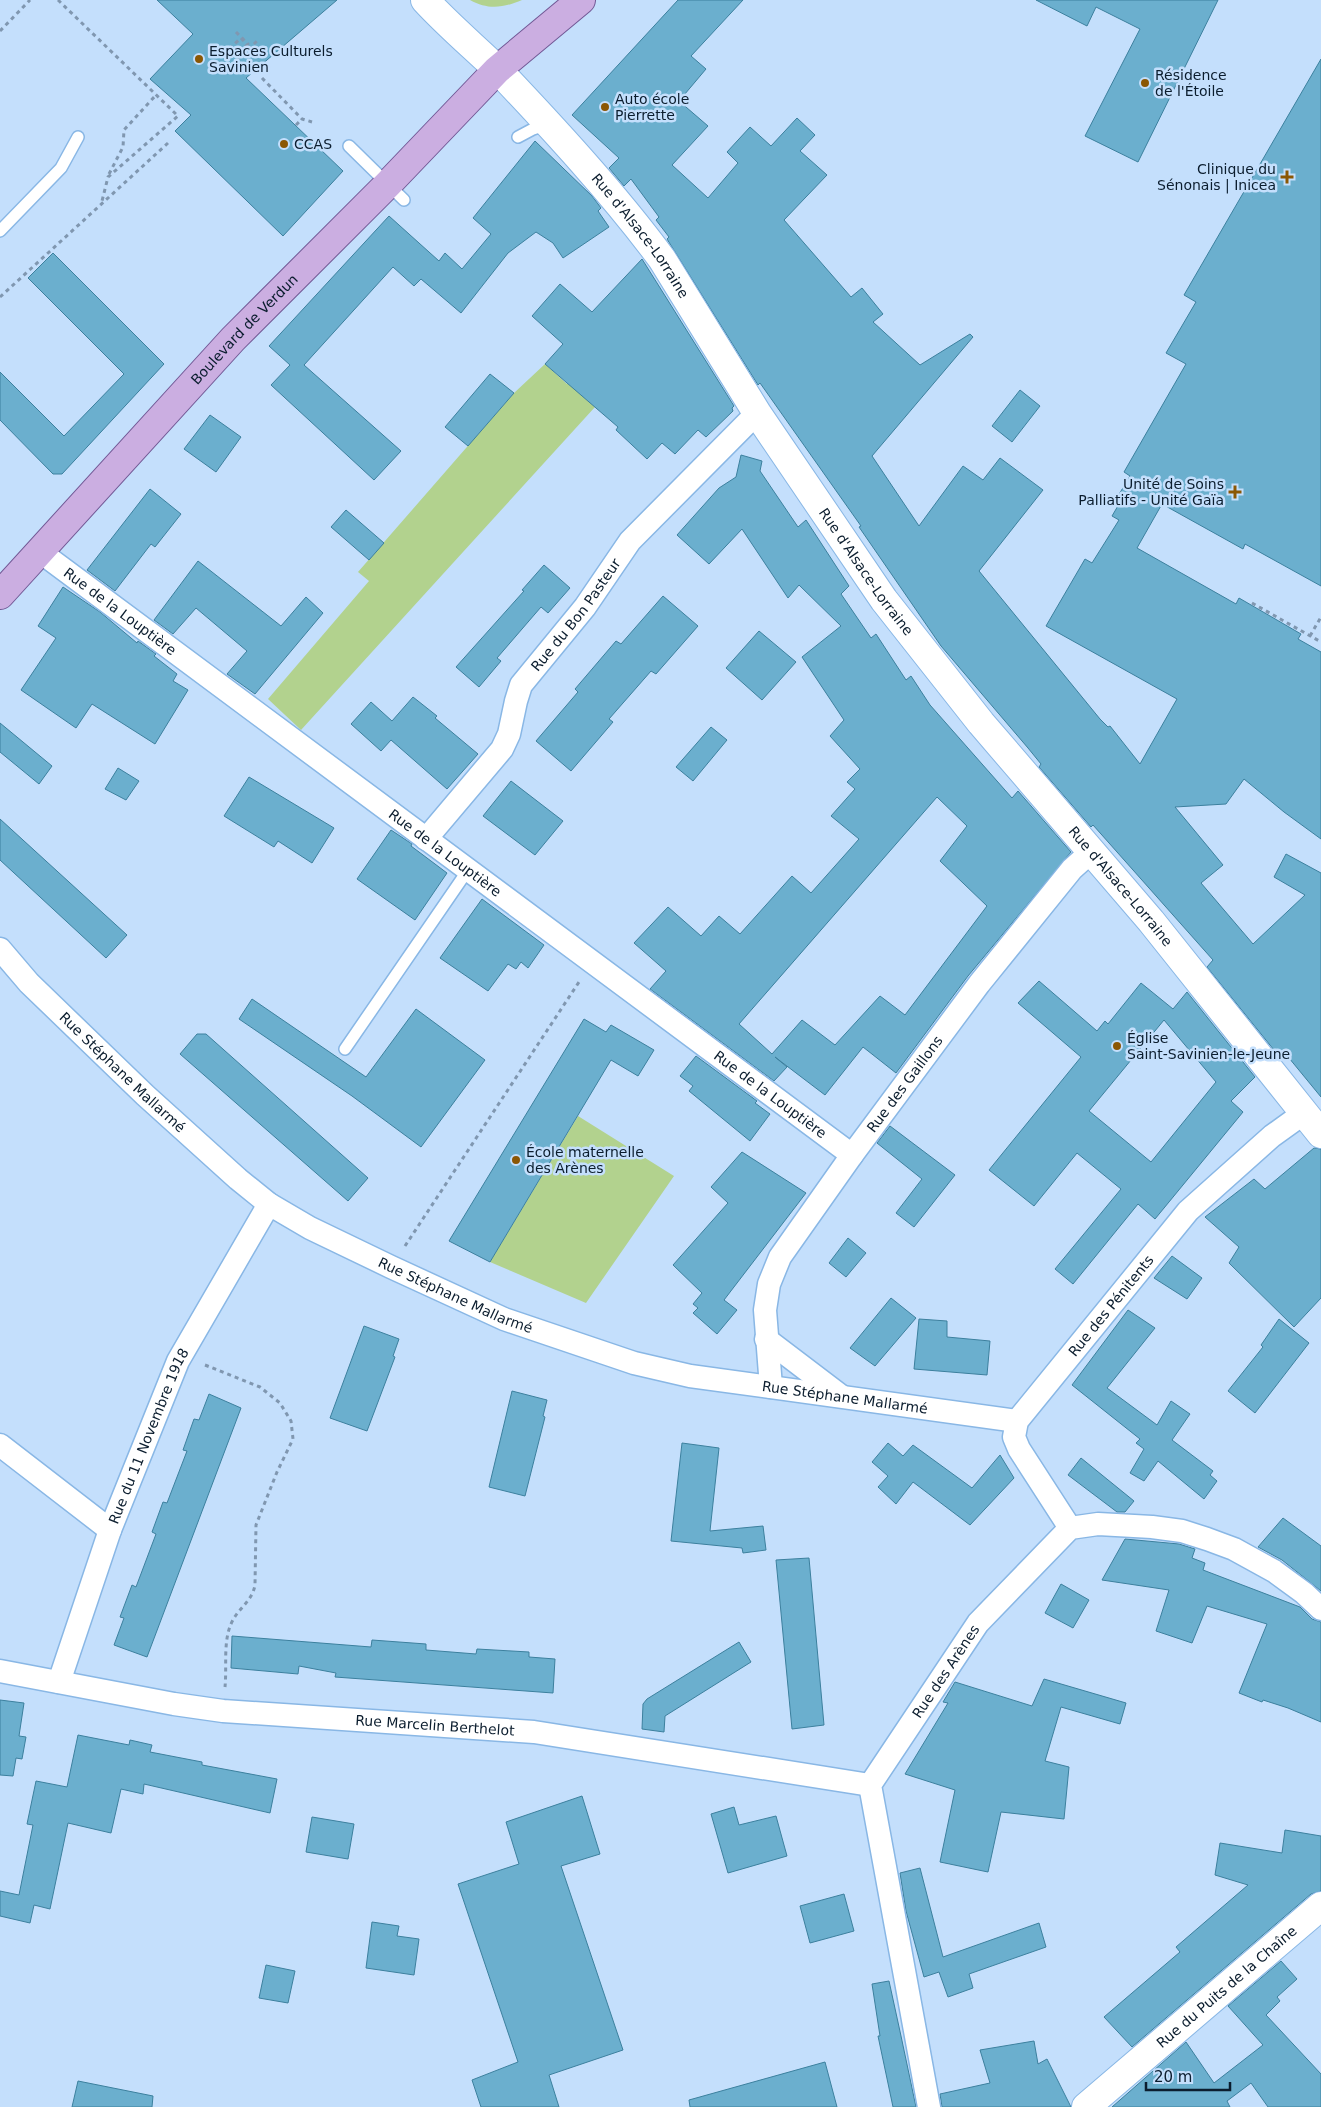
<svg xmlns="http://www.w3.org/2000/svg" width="1321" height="2107" font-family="'DejaVu Sans',sans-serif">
	<rect width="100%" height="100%" fill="#c4dffc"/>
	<path fill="#b2d28e" d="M 470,0 L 522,0 C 503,8 488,10 470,0 Z
		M 545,364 L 567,384 L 580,370 L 592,380 L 580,394 L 595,407 L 301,730 L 268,699 L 369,581 L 358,572 L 514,393 Z
		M 578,1116 L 674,1176 L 586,1303 L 490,1262 Z"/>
	<path fill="#6bafce" stroke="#3c809e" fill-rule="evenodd" d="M 157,0 L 337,0 L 246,78 L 343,171 L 283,236 L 175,131 L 191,115 L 150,79 L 193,34 Z
		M 678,0 L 743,0 L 691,56 L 706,69 L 679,101 L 708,126 L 672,165 L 708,198 L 738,163 L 727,152 L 750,127 L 771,146 L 797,118 L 815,135 L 800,151 L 827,175 L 784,220 L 851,297 L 862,288 L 883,314 L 873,322 L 920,365 L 970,334 L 973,337 L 872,456 L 919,526 L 963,466 L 983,480 L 1000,458 L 1043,490 L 979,571 L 1100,719 L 1108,727 L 1110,726 L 1140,764 L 1177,699 L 1046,626 L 1085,559 L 1092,563 L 1119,520 L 1112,516 L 1122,499 L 1118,496 L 1130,476 L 1124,472 L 1186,364 L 1166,353 L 1196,302 L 1184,295 L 1321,59 L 1321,586 L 1245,544 L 1243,549 L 1162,504 L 1137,548 L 1236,604 L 1239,598 L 1301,634 L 1298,639 L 1321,652 L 1321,839 L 1284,812 L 1244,779 L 1226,804 L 1175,807 L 1223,865 L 1201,883 L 1253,944 L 1305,895 L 1274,877 L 1286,854 L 1321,873 L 1321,1097 L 1289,1058 L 1287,1060 L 1281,1051 L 1278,1055 L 1207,967 L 1213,960 L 1093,825 L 1091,827 L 1039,767 L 1041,764 L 1028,748 L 941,646 L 859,527 L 861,526 L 760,383 L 758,385 L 667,239 L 669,237 L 656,220 L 659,217 L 631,179 L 624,186 L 609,168 L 619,158 L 572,115 Z
		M 1036,0 L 1218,0 L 1138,162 L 1085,136 L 1140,29 L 1096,7 L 1087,26 Z
		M 535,141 L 592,196 L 601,208 L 598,211 L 609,227 L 563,258 L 553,243 L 536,232 L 508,253 L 461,313 L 421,279 L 414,286 L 393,267 L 304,365 L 401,451 L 374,480 L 271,385 L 290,365 L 269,346 L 389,216 L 439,261 L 445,253 L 462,269 L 491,234 L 473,218 Z
		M 53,253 L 164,364 L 62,474 L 53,474 L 0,420 L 0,372 L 64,436 L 124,374 L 28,278 Z
		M 642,259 L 734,406 L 732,408 L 733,411 L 706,437 L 698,430 L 675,454 L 662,443 L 647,459 L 616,430 L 618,427 L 545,364 L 563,344 L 532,316 L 560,284 L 592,312 Z
		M 490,374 L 514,393 L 468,446 L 445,427 Z
		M 1020,390 L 1040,406 L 1012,442 L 992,426 Z
		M 210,415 L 241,437 L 216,472 L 184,449 Z
		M 741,455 L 762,461 L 760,471 L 798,527 L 806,520 L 849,586 L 841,594 L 871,638 L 876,634 L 906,680 L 911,676 L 930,705 L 1012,798 L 1018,791 L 1071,852 L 968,976 L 896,1073 L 863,1047 L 825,1095 L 775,1057 L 787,1067 L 774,1081 L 650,989 L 666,971 L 634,943 L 668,907 L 701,936 L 719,916 L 740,934 L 792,876 L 811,893 L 859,839 L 831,816 L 855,789 L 847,782 L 860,769 L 830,736 L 844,720 L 802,657 L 841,626 L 799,585 L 788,598 L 742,529 L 709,564 L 677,535 L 719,488 L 736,477 ZM 937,797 L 967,826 L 940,861 L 987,906 L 905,1015 L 880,996 L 835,1045 L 802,1020 L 772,1054 L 739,1024 Z
		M 150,489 L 181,514 L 155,547 L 151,544 L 115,591 L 87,570 Z
		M 346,510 L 384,543 L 369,560 L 331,527 Z
		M 198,561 L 281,626 L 306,597 L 323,613 L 255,694 L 227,674 L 247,651 L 196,608 L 173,634 L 154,620 Z
		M 544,565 L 570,588 L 548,613 L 541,607 L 497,658 L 501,661 L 479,687 L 456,667 L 524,591 L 522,590 Z
		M 63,587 L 100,612 L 137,643 L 138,641 L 156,654 L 154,656 L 177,674 L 173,681 L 188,690 L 155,744 L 92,704 L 76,728 L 21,690 L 56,638 L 38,626 Z
		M 663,596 L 698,626 L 656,674 L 651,671 L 609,719 L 613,722 L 571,771 L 536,741 L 578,692 L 575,689 L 616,641 L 621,644 Z
		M 759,631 L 796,662 L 762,700 L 726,668 Z
		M 413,697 L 437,716 L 435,718 L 478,754 L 447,789 L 391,740 L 381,751 L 351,724 L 371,702 L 392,721 Z
		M 0,723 L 52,766 L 39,784 L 0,752 Z
		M 711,727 L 727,740 L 693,781 L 676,767 Z
		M 118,768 L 139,781 L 126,800 L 105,789 Z
		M 249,777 L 334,828 L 312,863 L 278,841 L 274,847 L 224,816 Z
		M 511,781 L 563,821 L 535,855 L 483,816 Z
		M 0,819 L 127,935 L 106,958 L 0,860 Z
		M 391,830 L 412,844 L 411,846 L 447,873 L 415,920 L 357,879 Z
		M 482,899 L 544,945 L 528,968 L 521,962 L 516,969 L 508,964 L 488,991 L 440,958 Z
		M 1039,981 L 1097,1031 L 1105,1021 L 1108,1024 L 1141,983 L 1173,1009 L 1187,992 L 1255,1077 L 1231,1101 L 1243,1112 L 1155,1219 L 1138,1204 L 1073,1284 L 1055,1269 L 1121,1189 L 1077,1153 L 1034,1206 L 989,1170 L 1081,1057 L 1018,1003 ZM 1164,1020 L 1216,1082 L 1151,1162 L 1089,1111 Z
		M 252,999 L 366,1077 L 416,1009 L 485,1060 L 421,1147 L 352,1096 L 239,1019 Z
		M 584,1019 L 606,1032 L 611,1025 L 654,1050 L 638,1076 L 611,1060 L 490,1262 L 449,1241 Z
		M 197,1034 L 206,1034 L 368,1178 L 348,1201 L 180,1054 Z
		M 696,1056 L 757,1101 L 755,1103 L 770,1114 L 750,1141 L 689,1091 L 693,1086 L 680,1076 Z
		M 890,1126 L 955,1175 L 914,1227 L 896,1213 L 922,1179 L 877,1143 Z
		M 1314,1148 L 1321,1149 L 1321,1298 L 1294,1327 L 1229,1263 L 1239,1247 L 1205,1217 L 1254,1179 L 1265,1189 Z
		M 742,1152 L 806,1193 L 724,1300 L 737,1310 L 717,1334 L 693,1313 L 698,1308 L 693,1304 L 702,1293 L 673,1265 L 728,1203 L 711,1187 Z
		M 848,1238 L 866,1253 L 846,1277 L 829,1263 Z
		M 1172,1256 L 1202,1278 L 1187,1299 L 1154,1278 Z
		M 891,1298 L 916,1318 L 875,1366 L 850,1348 Z
		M 1128,1310 L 1155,1328 L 1107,1388 L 1157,1425 L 1171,1401 L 1190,1414 L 1172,1440 L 1213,1471 L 1210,1475 L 1217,1481 L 1204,1499 L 1158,1461 L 1144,1481 L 1130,1473 L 1144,1449 L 1136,1443 L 1140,1439 L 1072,1385 Z
		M 919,1319 L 947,1321 L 947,1337 L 990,1341 L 987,1375 L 914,1369 Z
		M 1279,1319 L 1309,1343 L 1255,1413 L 1228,1391 L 1263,1347 L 1261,1345 Z
		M 364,1326 L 399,1339 L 393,1356 L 395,1357 L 367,1431 L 330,1418 Z
		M 512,1391 L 547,1400 L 543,1416 L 545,1417 L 525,1496 L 489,1487 Z
		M 209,1394 L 241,1408 L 147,1657 L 114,1645 L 124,1618 L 120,1617 L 132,1585 L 136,1587 L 156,1534 L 152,1532 L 163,1502 L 167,1503 L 187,1451 L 183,1450 L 194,1419 L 199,1420 Z
		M 682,1443 L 719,1448 L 710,1531 L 763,1526 L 766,1550 L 743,1553 L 742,1548 L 671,1541 Z
		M 888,1443 L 903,1456 L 913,1445 L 972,1488 L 1000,1455 L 1014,1478 L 970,1525 L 913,1482 L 896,1504 L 878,1487 L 888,1476 L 872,1462 Z
		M 1081,1458 L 1134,1501 L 1125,1512 L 1117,1512 L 1068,1475 Z
		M 1283,1518 L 1321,1546 L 1321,1591 L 1282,1560 L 1258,1547 Z
		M 1125,1539 L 1179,1544 L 1195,1549 L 1192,1558 L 1205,1563 L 1203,1570 L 1300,1607 L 1312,1619 L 1321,1622 L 1321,1722 L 1288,1708 L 1263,1700 L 1262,1702 L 1239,1693 L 1267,1624 L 1207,1606 L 1192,1643 L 1156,1631 L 1169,1590 L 1102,1580 Z
		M 809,1558 L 824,1725 L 792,1729 L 776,1560 Z
		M 1061,1584 L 1089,1600 L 1073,1628 L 1045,1613 Z
		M 232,1636 L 371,1647 L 372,1640 L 426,1644 L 426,1650 L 476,1654 L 477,1649 L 529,1652 L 529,1657 L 555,1659 L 553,1693 L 335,1677 L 336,1673 L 299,1666 L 298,1674 L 231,1668 Z
		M 739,1642 L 751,1662 L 665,1716 L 664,1732 L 642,1729 L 643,1704 L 647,1699 Z
		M 1044,1679 L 1126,1703 L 1120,1724 L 1061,1707 L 1045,1761 L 1069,1767 L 1064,1819 L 1001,1812 L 988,1872 L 940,1862 L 955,1790 L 905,1774 L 948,1703 L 943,1702 L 955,1682 L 1032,1706 Z
		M 0,1700 L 24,1703 L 19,1736 L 26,1737 L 22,1759 L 16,1758 L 13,1776 L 0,1775 Z
		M 78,1735 L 129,1745 L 130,1740 L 152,1745 L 150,1752 L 202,1762 L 202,1765 L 277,1779 L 270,1813 L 144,1784 L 143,1794 L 121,1789 L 111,1833 L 68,1823 L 50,1909 L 34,1905 L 30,1923 L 0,1916 L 0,1891 L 19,1895 L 33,1825 L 27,1824 L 36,1781 L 67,1787 Z
		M 582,1796 L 600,1854 L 561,1866 L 623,2050 L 549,2075 L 559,2107 L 481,2107 L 472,2080 L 518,2062 L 458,1884 L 519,1864 L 506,1822 Z
		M 734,1807 L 739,1825 L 776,1816 L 787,1856 L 728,1873 L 711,1814 Z
		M 312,1817 L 354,1824 L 348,1859 L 306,1852 Z
		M 1285,1830 L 1321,1836 L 1321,1891 L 1311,1894 L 1132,2047 L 1104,2017 L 1180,1952 L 1176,1947 L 1248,1885 L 1215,1875 L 1220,1843 L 1282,1853 Z
		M 920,1868 L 943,1957 L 1039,1923 L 1046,1947 L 969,1974 L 973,1988 L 948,1997 L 939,1972 L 924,1977 L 906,1911 L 900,1873 Z
		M 844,1894 L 854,1931 L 810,1943 L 800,1906 Z
		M 372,1922 L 399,1926 L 397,1936 L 419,1939 L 414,1975 L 366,1968 Z
		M 1281,1961 L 1297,1979 L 1277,1997 L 1280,2001 L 1266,2015 L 1321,2074 L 1321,2107 L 1268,2107 L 1251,2083 L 1227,2101 L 1230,2107 L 1112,2107 L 1186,2042 L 1214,2083 L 1263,2045 L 1228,2006 Z
		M 266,1965 L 295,1971 L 288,2003 L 259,1998 Z
		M 889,1981 L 901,2036 L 916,2107 L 893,2107 L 878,2036 L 880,2036 L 872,1984 Z
		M 1034,2041 L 1038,2064 L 1047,2059 L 1071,2107 L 942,2107 L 940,2094 L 990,2083 L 980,2050 Z
		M 825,2062 L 837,2107 L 690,2107 L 689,2100 Z
		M 78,2081 L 153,2096 L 152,2107 L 72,2107 Z"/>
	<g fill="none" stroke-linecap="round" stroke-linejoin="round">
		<defs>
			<path id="service" d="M 518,137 L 533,129 L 548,124
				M 349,146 L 404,200
				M 0,231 L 61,168 L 78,137
				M 345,1049 L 468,870"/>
			<g id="minor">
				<path id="s1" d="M 39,551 L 852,1155"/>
				<path id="s2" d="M 426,839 L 502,749 L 509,734 L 516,701 L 521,685 L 585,607 L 630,541 L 757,413"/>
				<path id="s3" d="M 0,949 L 29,983 L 145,1095 L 238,1179 L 269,1204 L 310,1228 L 391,1267 L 504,1319 L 634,1363 L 690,1376 L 1017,1421"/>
				<path d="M 766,1339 L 841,1396"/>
				<path id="s4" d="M 771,1387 L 765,1310 L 769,1284 L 780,1257 L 852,1155 L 979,984 L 1072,869 L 1092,851"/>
				<path d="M 0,1445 L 110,1530"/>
				<path id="s5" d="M 1070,1528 L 1019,1449 L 1014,1437 L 1017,1421 L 1188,1211 L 1272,1136 L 1304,1113"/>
				<path id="s6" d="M 0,1671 L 174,1704 L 223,1711 L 534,1732 L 870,1785"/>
				<path id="s7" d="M 59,1682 L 110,1530 L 178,1361 L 269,1204"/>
				<path id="s8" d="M 929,2107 L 870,1785 L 978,1623 L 1070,1528 L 1098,1524 L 1152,1527 L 1182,1531 L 1207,1539 L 1234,1549 L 1274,1571 L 1304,1593 L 1321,1609"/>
			</g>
			<g id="tertiary">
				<path id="s9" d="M 425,0 C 448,25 473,46 497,69 C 553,128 614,194 662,259 L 757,413 L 884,600 L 981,723 L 1151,921 L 1321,1134"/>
				<path id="s10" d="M 1086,2107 L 1321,1906"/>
			</g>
			<g id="primary">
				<path id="s11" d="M 0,595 L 233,339 L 388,184 L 497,70 L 581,0"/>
			</g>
		</defs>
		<use href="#service" stroke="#89b7e5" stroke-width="14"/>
		<use href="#minor" stroke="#89b7e5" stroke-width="25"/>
		<use href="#tertiary" stroke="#89b7e5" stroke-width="30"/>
		<use href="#primary" stroke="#715895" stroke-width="30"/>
		<path stroke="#8097b0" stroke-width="3" stroke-dasharray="4 4" stroke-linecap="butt" d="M 58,0 L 178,116 L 108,177 L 101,205
			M 0,31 L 30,0
			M 236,32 L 248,44 L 237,54 L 230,48 L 241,38 L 247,45 L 237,55
			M 237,55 L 239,58 L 257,41
			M 262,78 L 302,119 L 312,122
			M 296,125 L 302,119
			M 109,174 L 123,147 L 124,130 L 156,95
			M 0,297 L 168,143
			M 1252,603 L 1321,642
			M 1310,636 L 1321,617
			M 405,1246 L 579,982
			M 205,1365 L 260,1387 L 280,1403 L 291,1421 L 293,1439 L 277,1472 L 256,1525 L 255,1585 C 252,1602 237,1609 231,1624 C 223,1642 227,1667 225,1687"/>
		<use href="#service" stroke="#fff" stroke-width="11"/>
		<use href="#minor" stroke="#fff" stroke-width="22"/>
		<use href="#tertiary" stroke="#fff" stroke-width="28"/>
		<use href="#primary" stroke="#cbaee1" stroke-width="28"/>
	</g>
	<g fill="#8b5704" stroke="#c4dffc" stroke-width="2">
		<circle cx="199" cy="59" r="5"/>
		<circle cx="1145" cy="83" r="5"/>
		<circle cx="605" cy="107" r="5"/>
		<circle cx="284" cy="144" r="5"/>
		<path d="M1284.5 169.5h5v5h5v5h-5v5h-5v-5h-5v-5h5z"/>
		<path d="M1232.5 484.5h5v5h5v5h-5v5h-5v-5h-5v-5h5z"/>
		<circle cx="1117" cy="1046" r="5"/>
		<circle cx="516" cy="1160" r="5"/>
	</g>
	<g text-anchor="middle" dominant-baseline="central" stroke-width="5" stroke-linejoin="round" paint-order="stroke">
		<g font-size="14" fill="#0b1d2e" stroke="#c4dffc" text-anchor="start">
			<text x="209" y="51">Espaces Culturels<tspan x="209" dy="16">Savinien</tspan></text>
			<text x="1155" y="75">Résidence<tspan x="1155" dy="16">de l'Étoile</tspan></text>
			<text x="615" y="99">Auto école<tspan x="615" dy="16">Pierrette</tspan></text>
			<text x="294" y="144">CCAS</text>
			<text x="1276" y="169" text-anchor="end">Clinique du<tspan x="1276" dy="16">Sénonais | Inicea</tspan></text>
			<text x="1224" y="484" text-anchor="end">Unité de Soins<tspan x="1224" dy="16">Palliatifs - Unité Gaïa</tspan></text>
			<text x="1127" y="1038">Église<tspan x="1127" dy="16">Saint-Savinien-le-Jeune</tspan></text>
			<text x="526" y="1152">École maternelle<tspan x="526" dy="16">des Arènes</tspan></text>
		</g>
		<g font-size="14" fill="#0b1d2e" stroke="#c4dffc">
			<text stroke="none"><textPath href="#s9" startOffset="320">Rue d'Alsace-Lorraine</textPath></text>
			<text stroke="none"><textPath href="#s11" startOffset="361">Boulevard de Verdun</textPath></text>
			<text stroke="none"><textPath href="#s9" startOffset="725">Rue d'Alsace-Lorraine</textPath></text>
			<text stroke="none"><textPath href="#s1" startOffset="101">Rue de la Louptière</textPath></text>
			<text stroke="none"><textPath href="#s2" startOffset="274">Rue du Bon Pasteur</textPath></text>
			<text stroke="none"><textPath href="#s1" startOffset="506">Rue de la Louptière</textPath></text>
			<text stroke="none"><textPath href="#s9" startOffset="1130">Rue d'Alsace-Lorraine</textPath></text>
			<text stroke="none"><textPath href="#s3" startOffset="174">Rue Stéphane Mallarmé</textPath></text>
			<text stroke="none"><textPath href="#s4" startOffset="346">Rue des Gaillons</textPath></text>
			<text stroke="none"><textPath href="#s1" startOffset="911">Rue de la Louptière</textPath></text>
			<text stroke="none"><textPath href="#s3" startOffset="579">Rue Stéphane Mallarmé</textPath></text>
			<text stroke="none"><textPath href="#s5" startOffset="272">Rue des Pénitents</textPath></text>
			<text stroke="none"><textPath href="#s3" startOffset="984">Rue Stéphane Mallarmé</textPath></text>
			<text stroke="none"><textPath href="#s7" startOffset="262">Rue du 11 Novembre 1918</textPath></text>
			<text stroke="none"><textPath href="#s8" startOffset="464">Rue des Arènes</textPath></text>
			<text stroke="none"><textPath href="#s6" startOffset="439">Rue Marcelin Berthelot</textPath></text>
			<text stroke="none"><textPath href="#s10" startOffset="185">Rue du Puits de la Chaîne</textPath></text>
		</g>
	</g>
	<path d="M1146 2082v8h84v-8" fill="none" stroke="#0b1d2e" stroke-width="2.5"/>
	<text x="1154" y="2082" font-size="15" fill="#0b1d2e" stroke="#c4dffc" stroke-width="4" paint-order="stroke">20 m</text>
</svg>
